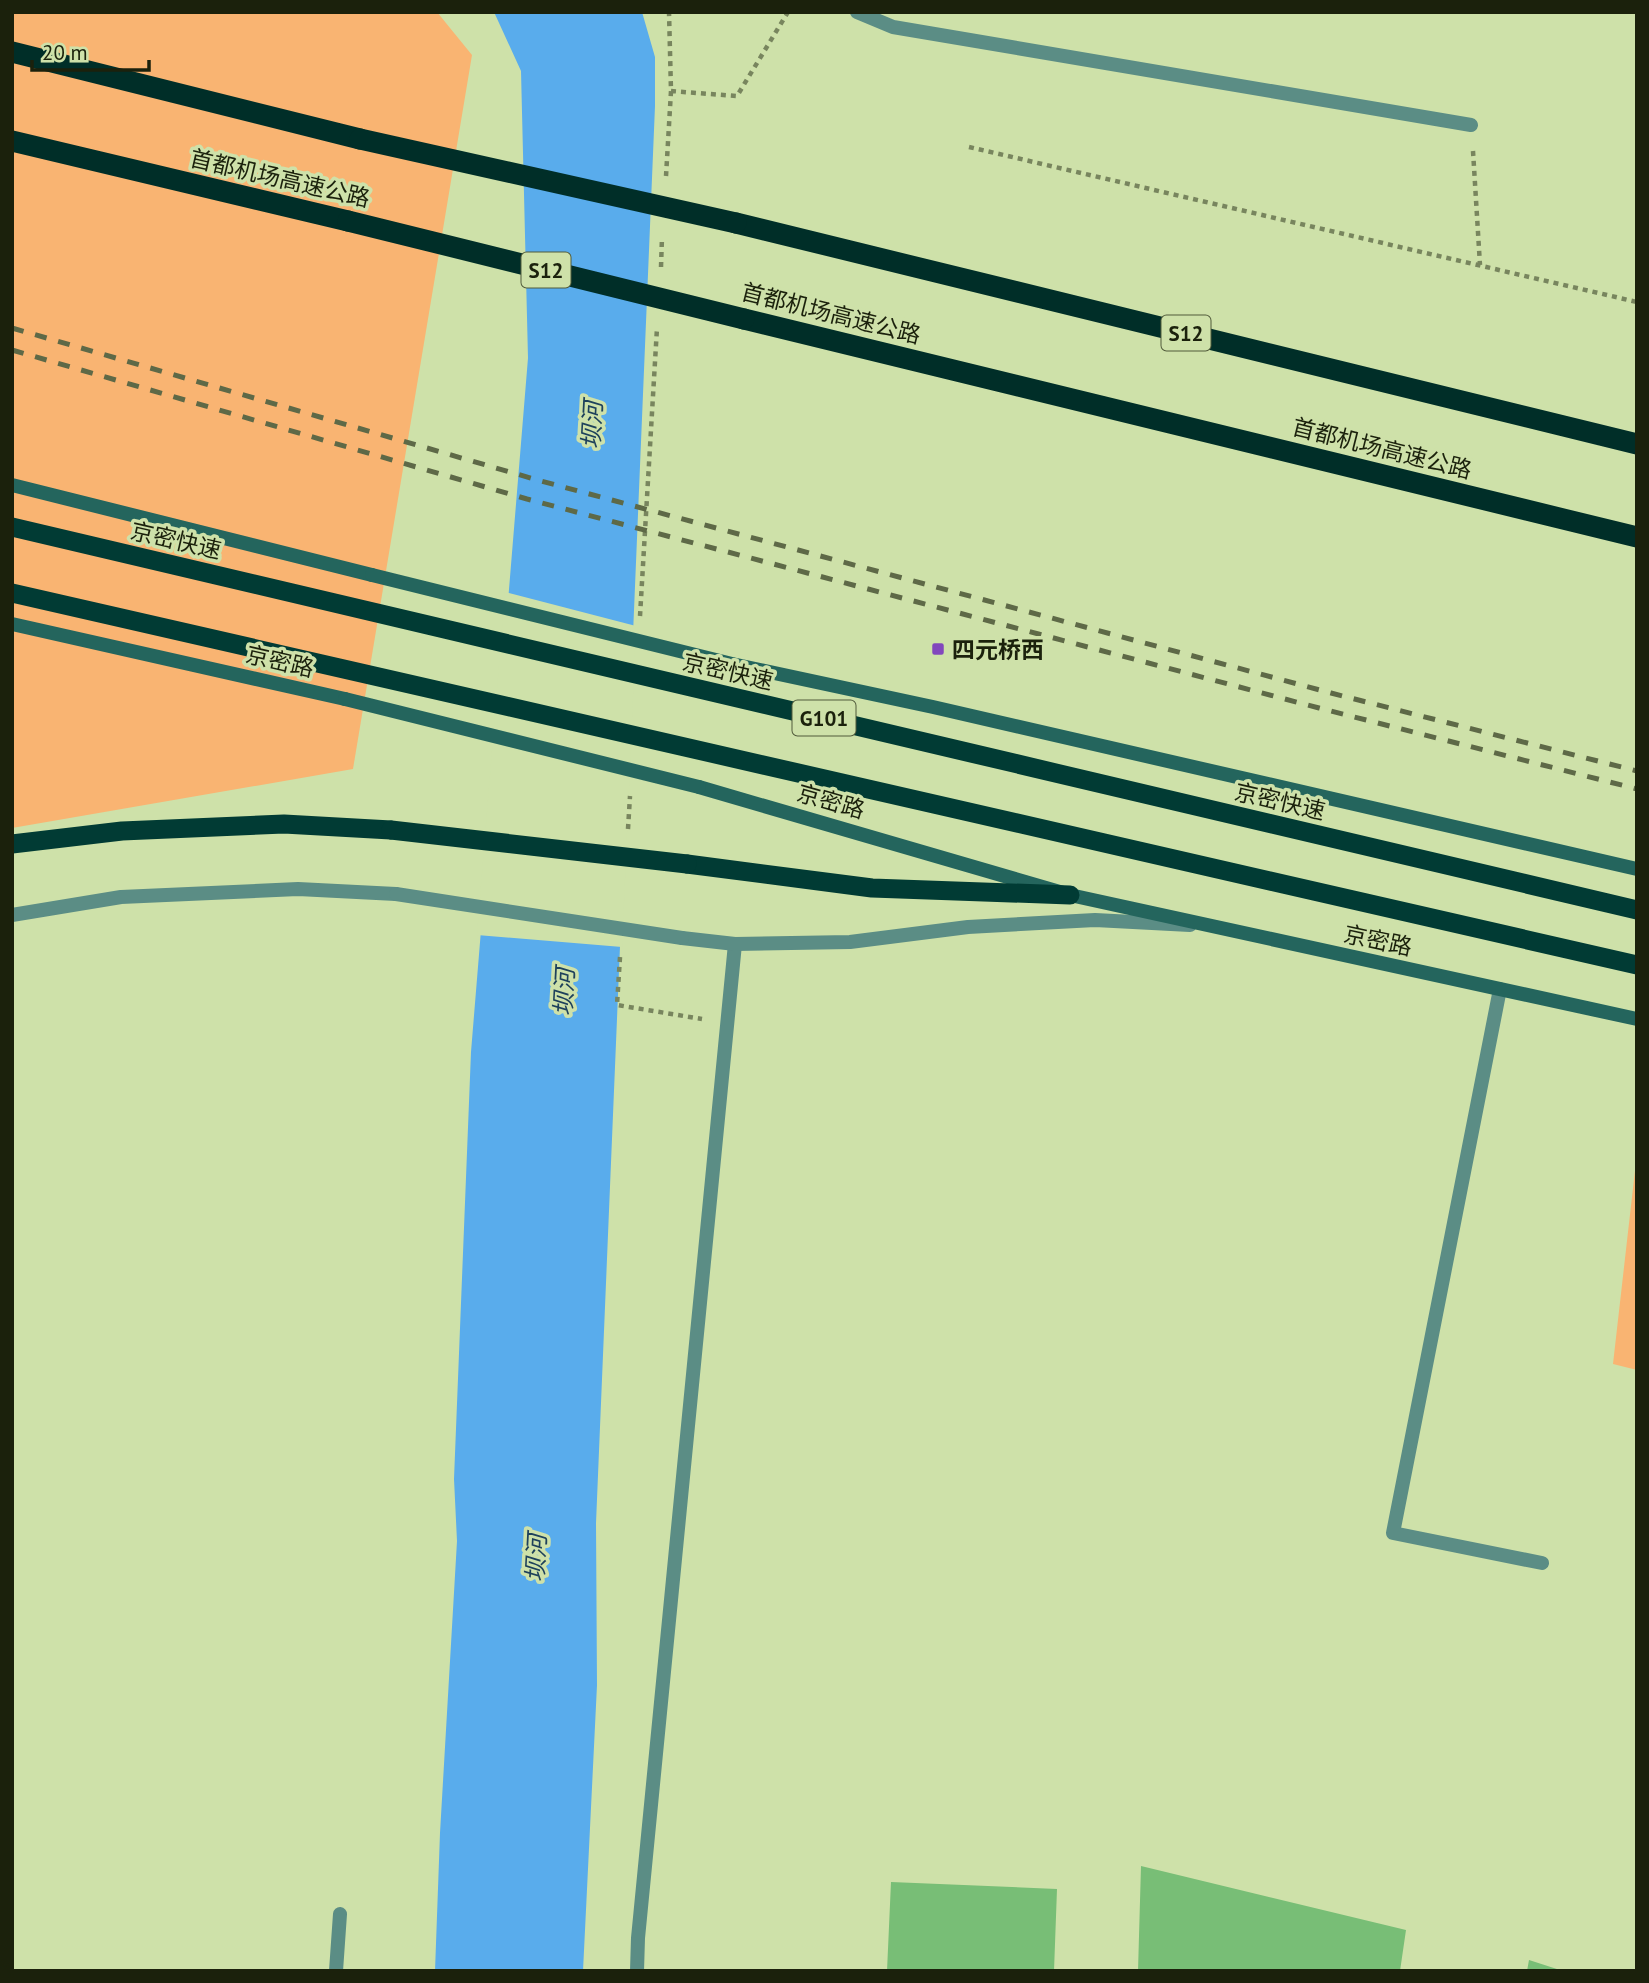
<svg xmlns="http://www.w3.org/2000/svg" width="1649" height="1983" font-family="'PT Sans','Noto Sans SC',sans-serif">
	<rect width="100%" height="100%" fill="#cee1a9"/>
	<path fill="#f9b472" d="M 12,12 L 437,12 L 472,55 L 353,769 L 12,828 Z
		M 1637,1153 L 1637,1370 L 1613,1364 Z"/>
	<path fill="#59acec" d="M 494,12 L 642,12 L 655,57 L 655,106 L 596,1523 L 597,1685 L 583,1971 L 435,1971 L 440,1833 L 457,1541 L 454,1479 L 471,1052 L 528,358 L 521,71 Z"/>
	<path fill="#cee1a9" d="M 505,592 L 636,626 L 622,947 L 477,935 Z"/>
	<path fill="#78be76" d="M 1141,1866 L 1406,1930 L 1400,1971 L 1138,1971 Z
		M 891,1882 L 1057,1889 L 1054,1971 L 887,1971 Z
		M 1529,1960 L 1560,1970 L 1560,1971 L 1527,1971 Z"/>
	<g fill="none" stroke-linecap="round" stroke-linejoin="round">
		<path stroke="#78855e" stroke-width="4.5" stroke-dasharray="5 5" stroke-linecap="butt" d="M 671,91 L 737,96 L 788,12
			M 969,147 L 1637,302
			M 1473,151 L 1480,265
			M 666,176 L 671,91 L 669,12
			M 661,267 L 662,237
			M 640,616 L 657,328
			M 628,829 L 630,796
			M 620,957 L 617,1005 L 702,1019"/>
		<path stroke="#5b8d85" stroke-width="14" d="M 1500,989 L 1393,1533 L 1542,1563"/>
		<path stroke="#5b8d85" stroke-width="14" d="M 857,12 L 893,27 L 1471,125
			M 336,1971 L 340,1914
			M 637,1971 L 638,1938 L 735,944"/>
		<path stroke="#5b8d85" stroke-width="14" d="M 12,915 L 121,897 L 298,889 L 396,894
			M 682,938 L 735,944 L 850,942 L 968,927 L 1095,920 L 1190,925"/>
		<path stroke="#24655d" stroke-width="14" d="M 12,485 L 372,575
			M 12,624 L 345,699
			M 732,664 L 933,707 L 1637,869
			M 699,787 L 1070,895 L 1637,1019"/>
		<path stroke="#013b34" stroke-width="19" d="M 12,844 L 122,831 L 284,824 L 391,830
			M 687,864 L 872,888 L 1070,895"/>
		<path stroke="#002e28" stroke-width="21" d="M 12,52 L 360,139
			M 12,141 L 348,221
			M 736,223 L 1637,444
			M 744,319 L 1637,537"/>
		<path stroke="#5e6947" stroke-width="5" stroke-dasharray="12 12" stroke-linecap="butt" d="M 12,328 L 541,481 L 1331,693 L 1637,771
			M 12,350 L 527,499 L 1319,708 L 1637,789"/>
		<path stroke="#5b8d85" stroke-width="14" d="M 396,894 L 682,938"/>
		<path stroke="#24655d" stroke-width="14" d="M 372,575 L 732,664
			M 345,699 L 699,787"/>
		<path stroke="#013b34" stroke-width="19" d="M 12,527 L 1637,910
			M 12,593 L 1637,965
			M 391,830 L 687,864"/>
		<path stroke="#002e28" stroke-width="21" d="M 360,139 L 736,223
			M 348,221 L 744,319"/>
	</g>
	<rect fill="#8247bd" stroke="#cee1a9" stroke-width="2.5" x="931" y="642" width="14" height="14" rx="3.5"/>
	<g text-anchor="middle" dominant-baseline="central" stroke-width="7" stroke-linejoin="round" paint-order="stroke">
		<g fill="#cee1a9" stroke="#515b3b" stroke-width="2">
			<rect x="521.5" y="252.5" width="49" height="35" rx="5"/>
			<rect x="1161.5" y="315.5" width="49" height="35" rx="5"/>
			<rect x="792.5" y="700.5" width="63" height="35" rx="5"/>
		</g>
		<g font-size="21" font-weight="bold" fill="#1b210c">
			<text x="546" y="270">S12</text>
			<text x="1186" y="333">S12</text>
			<text x="824" y="718">G101</text>
		</g>
		<g font-size="23" fill="#1b210c" stroke="#cee1a9">
			<text transform="translate(280 178) rotate(13)">首都机场高速公路</text>
			<text transform="translate(831 313) rotate(14)">首都机场高速公路</text>
			<text transform="translate(1382 448) rotate(14)">首都机场高速公路</text>
			<text transform="translate(176 540) rotate(13)">京密快速</text>
			<text transform="translate(280 661) rotate(13)">京密路</text>
			<text transform="translate(728 671) rotate(13)">京密快速</text>
			<text transform="translate(831 801) rotate(16)">京密路</text>
			<text transform="translate(1280 801) rotate(13)">京密快速</text>
			<text transform="translate(1378 940) rotate(12)">京密路</text>
		</g>
		<g font-size="23" font-weight="bold" fill="#1b210c" stroke="#cee1a9" text-anchor="start">
			<text x="952" y="649">四元桥西</text>
		</g>
		<g font-size="24" font-style="italic" fill="#1e415b" stroke="#cee1a9">
			<text transform="translate(592 425) rotate(-87)">坝河</text>
			<text transform="translate(564 992) rotate(-87)">坝河</text>
			<text transform="translate(536 1558) rotate(-87)">坝河</text>
		</g>
	</g>
	<rect width="1649" height="1983" fill="none" stroke="#1b210c" stroke-width="28"/>
	<path d="M32 60v10h117v-10" fill="none" stroke="#1b210c" stroke-width="3.5"/>
	<text x="42" y="60" font-size="21" fill="#1b210c" stroke="#cee1a9" stroke-width="5" paint-order="stroke">20 m</text>
</svg>
